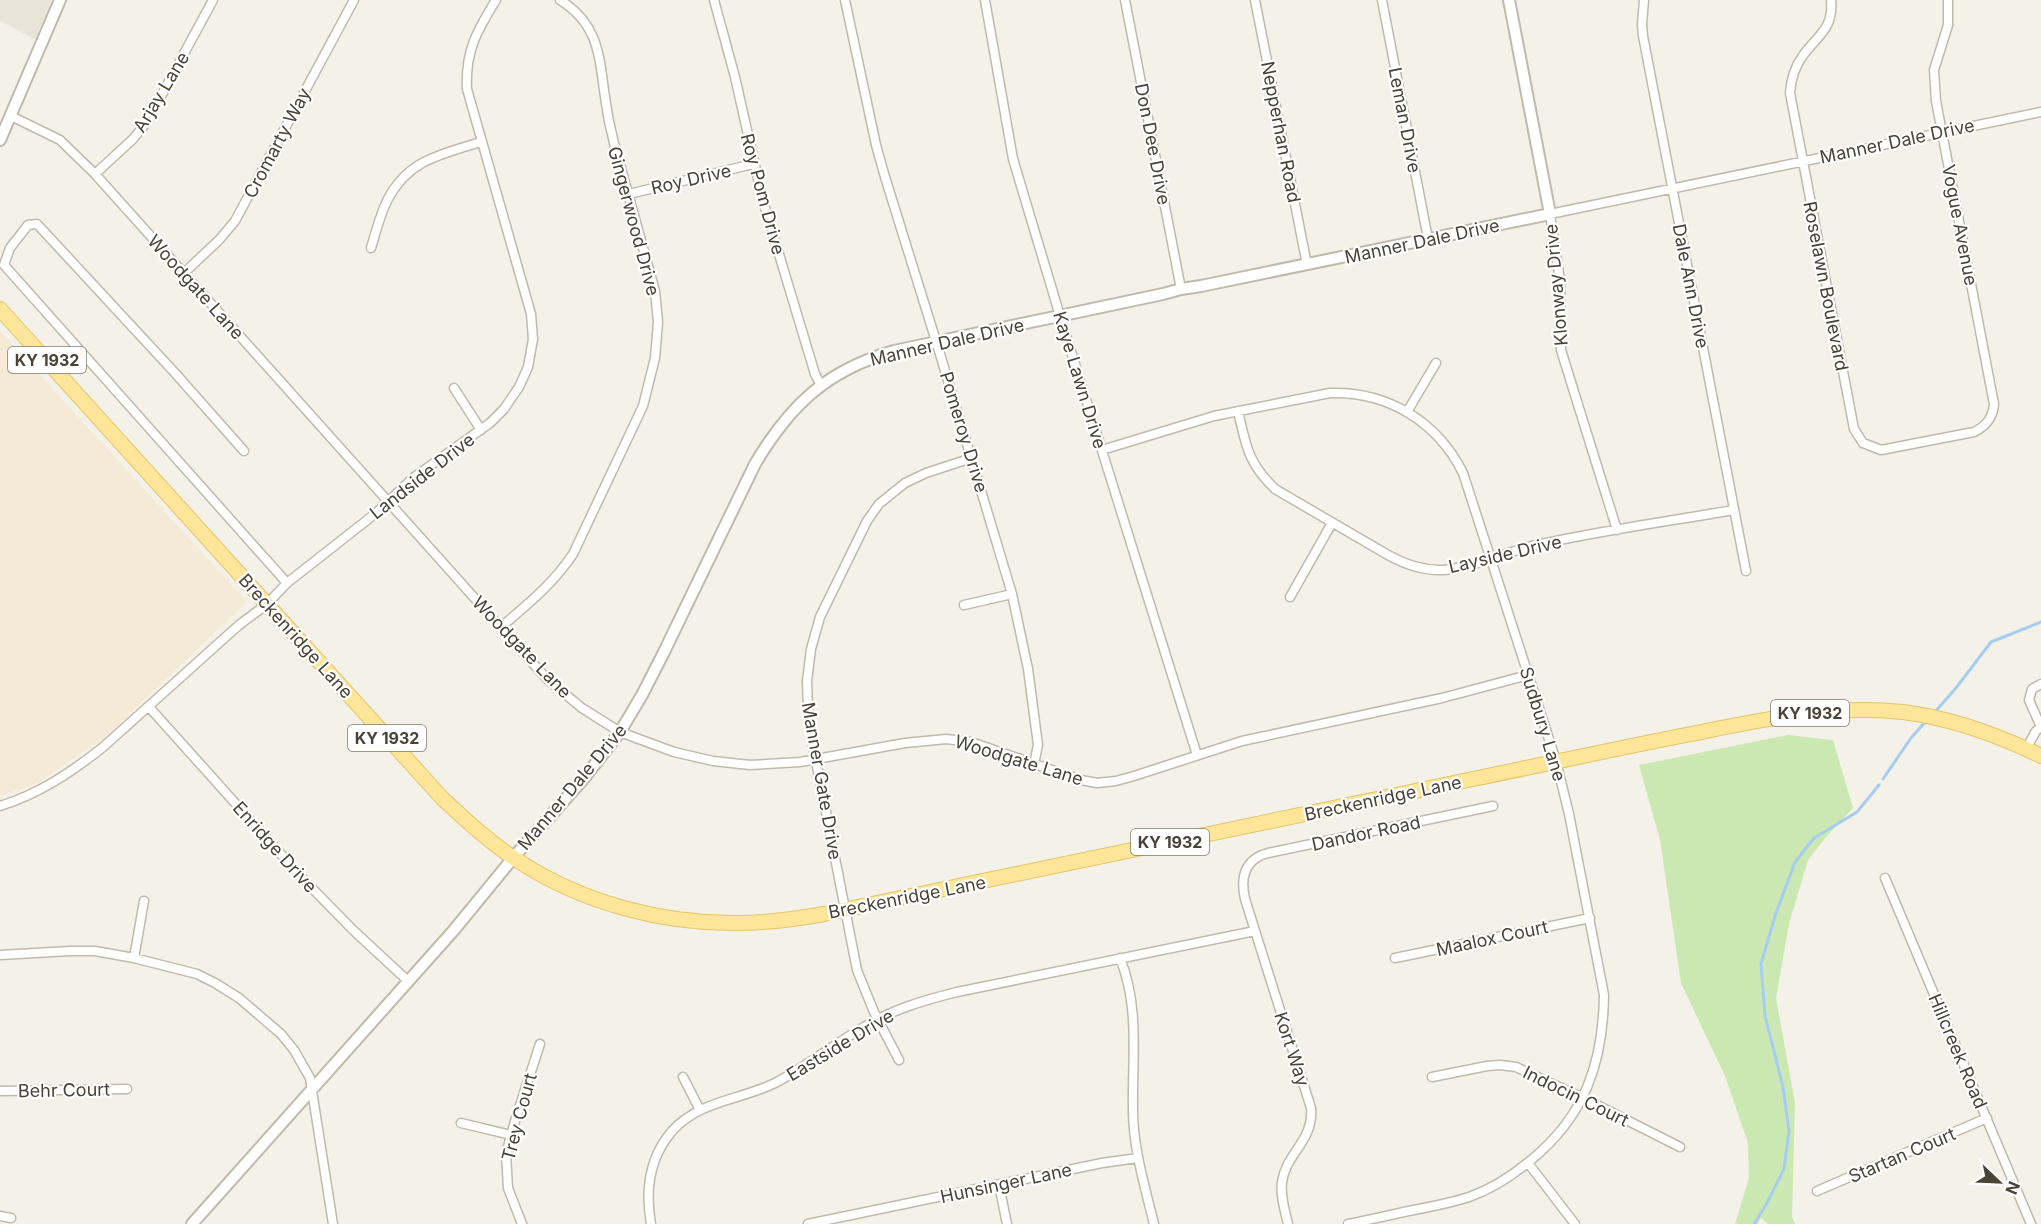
<svg xmlns="http://www.w3.org/2000/svg" width="2041" height="1224" font-family="Inter,sans-serif">
	<rect width="100%" height="100%" fill="#f4f1e9"/>
	<path fill="#e8e4d7" d="M 0,0 L 52,0 L 35,39 L 0,21 Z"/>
	<path fill="#f5ead5" d="M 0,331 L 247,602 L 105,737 L 38,783 L 0,796 Z"/>
	<path fill="#cce8b2" d="M 1788,735 L 1833,740 L 1853,808 L 1826,837 L 1808,860 L 1789,924 L 1776,998 L 1795,1103 L 1792,1217 L 1795,1224 L 1768,1224 L 1761,1218 L 1758,1224 L 1735,1224 L 1749,1178 L 1748,1143 L 1725,1076 L 1681,983 L 1660,840 L 1639,765 Z"/>
	<g fill="none" stroke-linecap="round" stroke-linejoin="round">
		<path stroke="#a6cdf0" stroke-width="3" d="M 1934,713 L 1956,688 L 1991,642 L 2041,622
			M 1883,779 L 1911,738 L 1927,720
			M 1754,1224 L 1766,1205 L 1784,1169 L 1789,1131 L 1783,1087 L 1765,1016 L 1761,964 L 1775,916 L 1795,862 L 1814,838 L 1857,812 L 1879,785"/>
		<defs>
			<path id="minor" d="M 714,0 L 735,77 L 763,201 L 815,374 L 821,385
				M 845,0 L 876,145 L 885,177 L 940,354 L 1012,594 L 1028,669 L 1038,745 L 1034,764
				M 985,0 L 1013,159 L 1060,316 L 1197,755
				M 1125,0 L 1181,289
				M 1255,0 L 1307,265
				M 1382,0 L 1428,239
				M 1644,0 L 1642,24 L 1643,36 L 1746,571
				M 1831,0 C 1834,30 1816,36 1802,57 C 1794,68 1791,80 1790,93 L 1854,429 L 1863,443 L 1881,450 L 1974,432 C 1986,426 1993,418 1994,404 L 1936,101 L 1934,70 L 1948,25 L 1948,0
				M 11,116 L 60,140 L 95,174 L 547,679 L 582,708 L 620,732 L 674,752 L 713,761 L 750,765 L 800,762 L 905,743 L 946,739 L 971,742 L 1081,780 L 1097,783 L 1116,781 L 1134,776 L 1242,741 L 1442,698 L 1528,675
				M 95,174 L 133,139 L 147,122 L 213,0
				M 629,194 L 753,164
				M 371,248 C 376,232 380,214 388,199 C 408,160 442,154 481,142
				M 184,273 L 219,240 L 235,221 L 354,0
				M 454,388 L 481,430
				M 1238,411 C 1246,446 1248,463 1275,489 L 1388,555 C 1406,565 1423,571 1444,570 C 1477,567 1509,550 1541,544 C 1605,530 1670,521 1734,510
				M 1407,412 L 1436,363
				M 1102,450 L 1214,416 L 1330,393 C 1387,391 1437,421 1463,473 L 1556,761 L 1569,814 L 1604,995 C 1603,1063 1585,1116 1531,1160 C 1512,1176 1492,1189 1469,1197 C 1454,1202 1439,1205 1424,1208 C 1398,1213 1373,1219 1348,1224
				M 244,451 L 175,373 L 37,224 L 28,225 L 10,248 L 4,265 L 287,583
				M 1617,530 L 1561,350 L 1560,281 L 1550,214 L 2041,112
				M 1290,597 L 1332,523
				M 964,605 L 1012,594
				M 501,627 C 528,604 553,584 573,554 L 643,406 L 655,358 L 658,322 L 655,291 L 614,143 C 610,128 607,113 605,97 C 599,56 599,24 560,0
				M 149,707 L 305,881 L 353,930 L 408,981
				M 2041,727 L 2029,700 L 2032,689 L 2041,684
				M 2026,749 L 2036,731 L 2041,727
				M 0,806 C 39,794 70,773 102,748 L 239,625 L 267,604 L 287,583 L 376,513 L 413,478 L 490,423 L 504,409 L 519,387 L 528,367 L 533,339 L 531,314 L 467,89 C 465,51 477,31 496,0
				M 1885,878 L 2031,1224
				M 0,955 L 70,951 L 95,951 L 134,958 L 197,974 L 215,983 L 239,998 L 281,1034 L 294,1050 L 310,1078 L 333,1224
				M 134,958 L 144,901
				M 1120,958 C 1140,1007 1132,1059 1133,1110 C 1133,1148 1145,1187 1154,1224
				M 1395,958 L 1590,918
				M 899,1060 L 874,1012 L 857,970 L 813,746 L 808,709 L 807,681 L 811,649 L 820,617 L 867,521 L 879,504 L 905,483 L 926,473 L 972,458
				M 683,1077 L 700,1110
				M 1432,1077 L 1487,1066 L 1500,1065 L 1516,1067 L 1583,1098 L 1680,1147
				M 0,1091 L 127,1089
				M 461,1123 L 511,1135
				M 1528,1163 L 1575,1224
				M 999,1185 L 1007,1224
				M 1817,1191 L 1987,1118
				M 0,1216 L 11,1218
				M 522,1224 L 508,1188 L 506,1154 L 515,1121 L 540,1044
				M 651,1224 C 645,1190 649,1157 673,1130 C 701,1100 741,1100 775,1083 C 806,1067 834,1044 864,1027 C 893,1009 925,1000 957,992 L 1255,931
				M 808,1224 L 1102,1163 L 1138,1158
				M 1288,1224 C 1285,1211 1280,1195 1282,1182 C 1286,1153 1314,1141 1311,1108 L 1245,899 C 1240,877 1245,859 1268,853 L 1493,806"/>
			<path id="tertiary" d="M 0,140 L 60,0
				M 192,1224 L 454,930 L 513,858 L 585,777 L 620,732 L 642,695 L 663,654 L 755,464 C 790,405 827,370 894,351 L 1163,294 L 1181,289 L 1201,286 L 1550,214 L 1509,0"/>
			<path id="primary" d="M 0,309 L 442,798 C 467,821 491,844 520,862 C 583,903 663,924 738,923 C 767,923 796,919 824,914 L 1473,779 C 1546,764 1619,748 1691,734 C 1761,720 1832,704 1903,712 C 1951,718 1998,735 2041,756"/>
		</defs>
		<use href="#minor" stroke="#c0baab" stroke-width="11"/>
		<use href="#tertiary" stroke="#c0baab" stroke-width="14"/>
		<use href="#primary" stroke="#e3c568" stroke-width="16"/>
		<use href="#minor" stroke="#fff" stroke-width="8"/>
		<use href="#tertiary" stroke="#fff" stroke-width="10"/>
		<use href="#primary" stroke="#fde699" stroke-width="14"/>
	</g>
	<g text-anchor="middle" dominant-baseline="central" stroke-width="4.5" stroke-linejoin="round" paint-order="stroke">
		<g fill="#fff" stroke="#7f7b73" stroke-width="1.5">
			<rect x="8" y="347" width="78" height="26" rx="4.5"/>
			<rect x="1771" y="700" width="78" height="26" rx="4.5"/>
			<rect x="348" y="725" width="78" height="26" rx="4.5"/>
			<rect x="1131" y="829" width="78" height="26" rx="4.5"/>
		</g>
		<g font-size="16" font-weight="bold" fill="#484237">
			<text x="47" y="360">KY 1932</text>
			<text x="1810" y="713">KY 1932</text>
			<text x="387" y="738">KY 1932</text>
			<text x="1170" y="842">KY 1932</text>
		</g>
		<g font-size="18" fill="#484237" stroke="#fff">
			<text transform="translate(161 92) rotate(-59)">Arjay Lane</text>
			<text transform="translate(1405 120) rotate(79)">Leman Drive</text>
			<text transform="translate(1281 132) rotate(79)">Nepperhan Road</text>
			<text transform="translate(1897 141) rotate(-12)">Manner Dale Drive</text>
			<text transform="translate(277 143) rotate(-62)">Cromarty Way</text>
			<text transform="translate(1153 144) rotate(79)">Don Dee Drive</text>
			<text transform="translate(691 179) rotate(-13)">Roy Drive</text>
			<text transform="translate(763 194) rotate(75)">Roy Pom Drive</text>
			<text transform="translate(634 221) rotate(75)">Gingerwood Drive</text>
			<text transform="translate(1960 225) rotate(79)">Vogue Avenue</text>
			<text transform="translate(1422 241) rotate(-12)">Manner Dale Drive</text>
			<text transform="translate(1556 285) rotate(-95)">Klonway Drive</text>
			<text transform="translate(1691 286) rotate(79)">Dale Ann Drive</text>
			<text transform="translate(1826 286) rotate(79)">Roselawn Boulevard</text>
			<text transform="translate(196 287) rotate(48)">Woodgate Lane</text>
			<text transform="translate(947 342) rotate(-13)">Manner Dale Drive</text>
			<text transform="translate(1080 380) rotate(73)">Kaye Lawn Drive</text>
			<text transform="translate(964 432) rotate(73)">Pomeroy Drive</text>
			<text transform="translate(422 476) rotate(-38)">Landside Drive</text>
			<text transform="translate(1505 554) rotate(-13)">Layside Drive</text>
			<text transform="translate(296 636) rotate(48)">Breckenridge Lane</text>
			<text transform="translate(522 647) rotate(46)">Woodgate Lane</text>
			<text transform="translate(1543 724) rotate(73)">Sudbury Lane</text>
			<text transform="translate(1019 760) rotate(17)">Woodgate Lane</text>
			<text transform="translate(822 781) rotate(80)">Manner Gate Drive</text>
			<text transform="translate(572 787) rotate(-50)">Manner Dale Drive</text>
			<text transform="translate(1383 798) rotate(-12)">Breckenridge Lane</text>
			<text transform="translate(1366 833) rotate(-12)">Dandor Road</text>
			<text transform="translate(275 847) rotate(48)">Enridge Drive</text>
			<text transform="translate(907 897) rotate(-11)">Breckenridge Lane</text>
			<text transform="translate(1492 938) rotate(-12)">Maalox Court</text>
			<text transform="translate(840 1045) rotate(-31)">Eastside Drive</text>
			<text transform="translate(1292 1049) rotate(72)">Kort Way</text>
			<text transform="translate(1958 1051) rotate(67)">Hillcreek Road</text>
			<text transform="translate(64 1090) rotate(-1)">Behr Court</text>
			<text transform="translate(1576 1096) rotate(26)">Indocin Court</text>
			<text transform="translate(519 1117) rotate(-75)">Trey Court</text>
			<text transform="translate(1902 1155) rotate(-23)">Startan Court</text>
			<text transform="translate(1006 1183) rotate(-12)">Hunsinger Lane</text>
		</g>
	</g>
	<g transform="translate(1999 1182) rotate(113)" stroke="#ffffff" stroke-width="4.5" paint-order="stroke">
	<path d="M0-4.5L10 22L0 15L-10 22Z" fill="#484237"/>
	<text y="-9" font-size="16" font-weight="bold" text-anchor="middle" fill="#484237">N</text>
	</g>
</svg>
